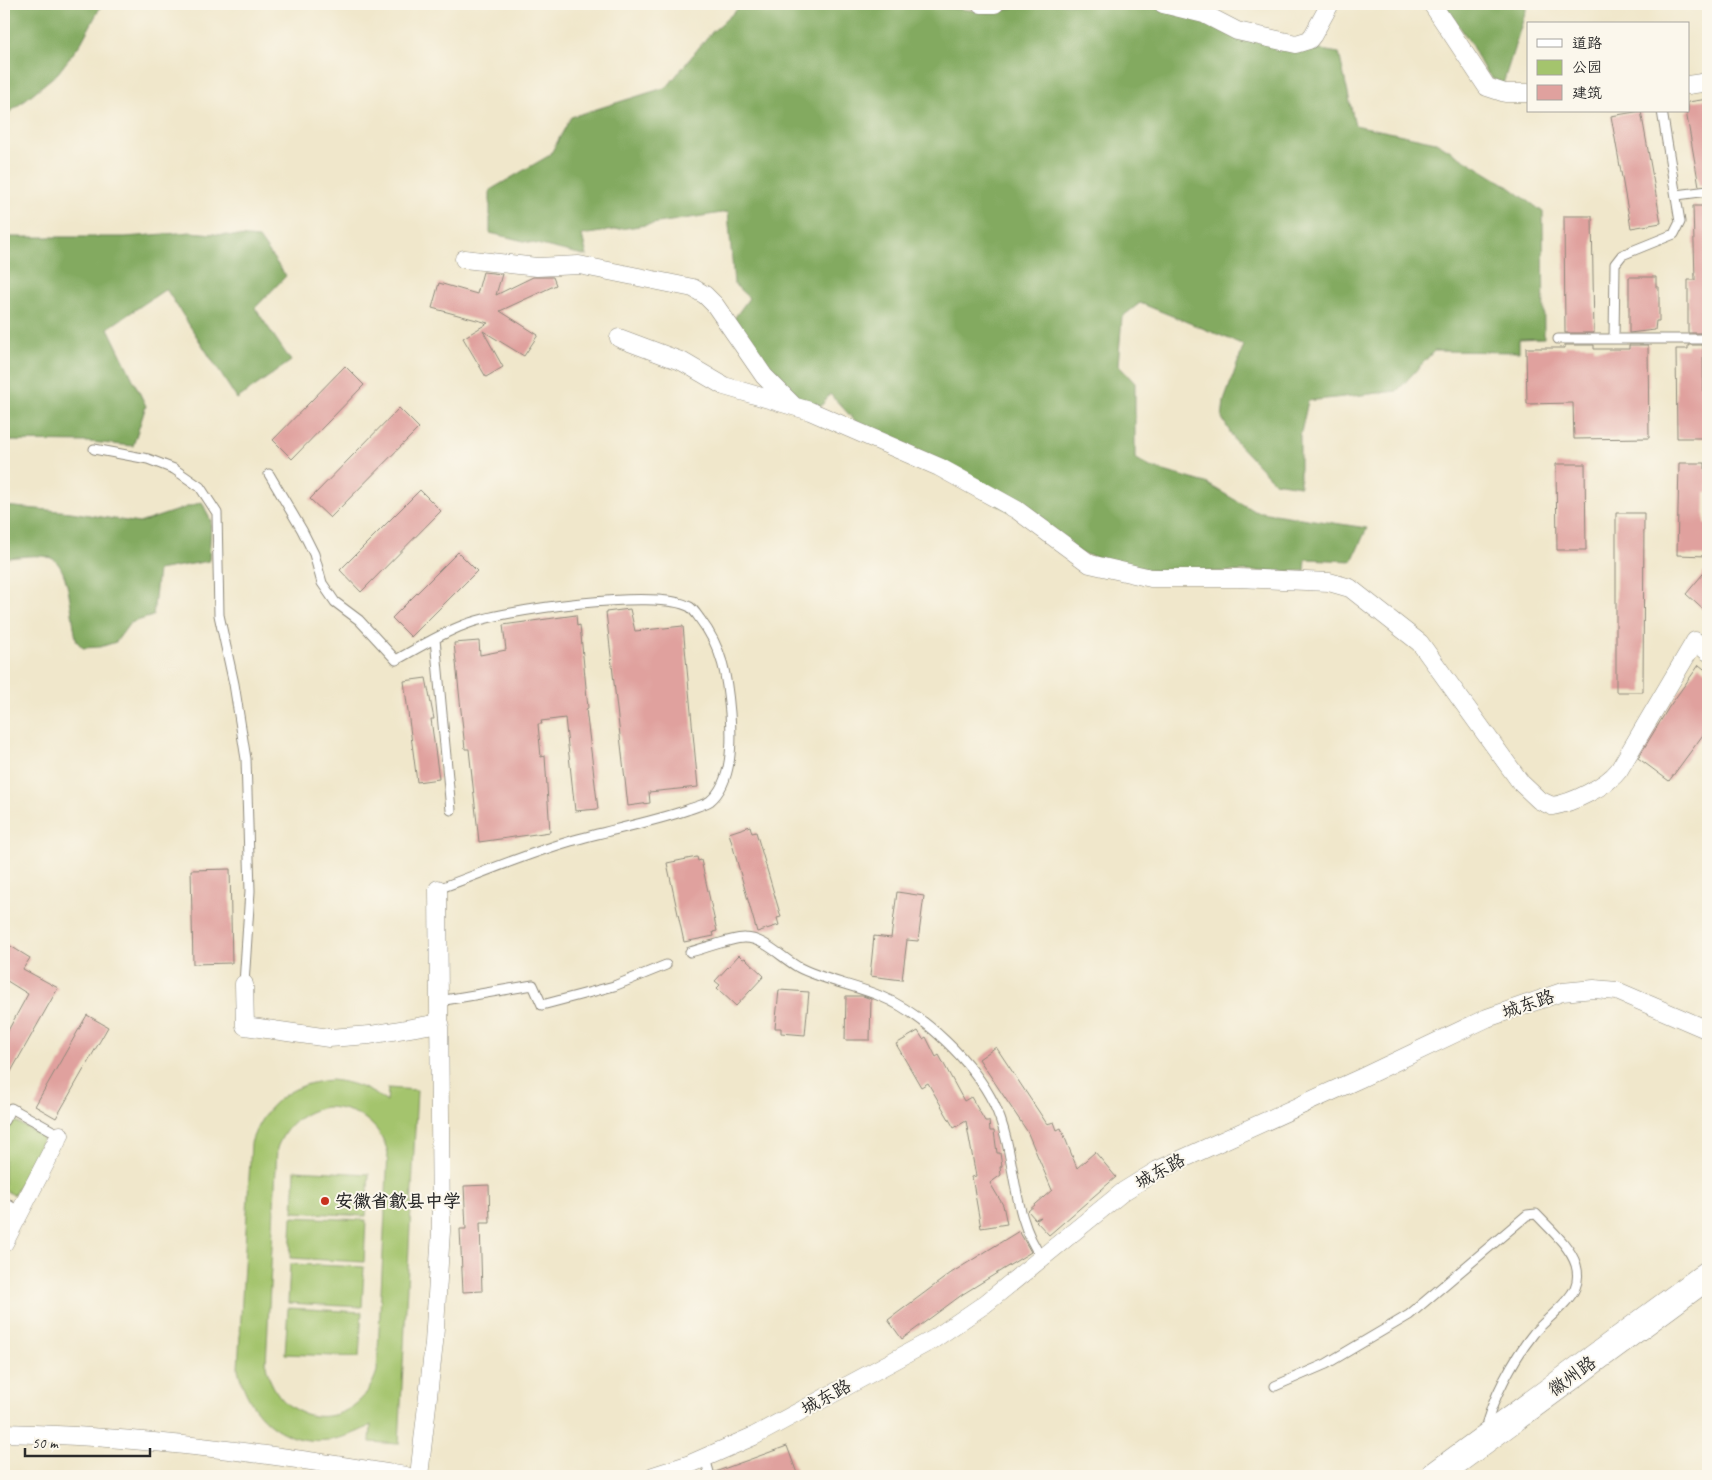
<svg xmlns="http://www.w3.org/2000/svg" width="1712" height="1480" font-family="Caveat,'LXGW WenKai TC',sans-serif">
	<rect width="100%" height="100%" fill="#fbf7ec"/>
	<filter id="ink" filterUnits="userSpaceOnUse"><feTurbulence type="fractalNoise" baseFrequency=".02" numOctaves="2"/><feDisplacementMap in="SourceGraphic" scale="10" xChannelSelector="R" yChannelSelector="G"/><feConvolveMatrix kernelMatrix="1 2 1 2 8 2 1 2 1" color-interpolation-filters="sRGB"/></filter>
	<filter id="wash" filterUnits="userSpaceOnUse"><feTurbulence type="fractalNoise" baseFrequency=".0096" numOctaves="4" result="noise"/><feDisplacementMap in="SourceGraphic" scale="20" xChannelSelector="R" yChannelSelector="G"/><feGaussianBlur stdDeviation="1.12" result="paint"/><feColorMatrix in="noise" values="0 0 0 0 0 0 0 0 0 0 0 0 0 0 0 0 0 1.4 0 .05"/><feComposite in="paint" operator="in"/></filter>
	<g filter="url(#wash)">
		<rect width="100%" height="100%" fill="#f0e7cb"/>
		<path fill="#a4c46d" stroke="#68784c" fill-rule="evenodd" d="M 331,1080 C 352,1082 370,1089 387,1102 L 388,1088 L 417,1090 L 399,1444 L 370,1442 L 371,1425 C 313,1459 253,1436 238,1369 L 251,1143 C 263,1105 291,1083 331,1080 ZM 326,1107 C 357,1108 380,1123 388,1153 L 377,1371 C 358,1434 278,1431 266,1365 L 277,1148 C 286,1125 302,1112 326,1107 Z
			M 13,1120 L 44,1137 L 14,1195 L 4,1190 L 4,1135 Z
			M 295,1170 L 369,1174 L 366,1216 L 293,1212 Z
			M 292,1217 L 366,1220 L 364,1262 L 290,1258 Z
			M 290,1264 L 364,1267 L 362,1307 L 288,1303 Z
			M 288,1308 L 362,1312 L 359,1357 L 285,1354 Z"/>
		<path fill="#83aa60" stroke="#576a46" d="M 4,4 L 102,4 L 81,43 L 58,73 L 4,117 Z
			M 743,4 L 909,4 L 989,12 L 1006,10 L 1026,4 L 1136,4 L 1193,15 L 1237,36 L 1339,53 L 1355,125 L 1436,142 L 1508,186 L 1543,212 L 1544,338 L 1519,339 L 1519,352 L 1434,351 L 1397,391 L 1308,401 L 1300,437 L 1300,486 L 1274,482 L 1235,441 L 1222,418 L 1224,401 L 1244,345 L 1140,303 L 1122,317 L 1118,365 L 1135,383 L 1135,458 L 1150,467 L 1206,483 L 1254,511 L 1367,528 L 1352,561 L 1306,559 L 1305,571 L 1158,572 L 1083,554 L 856,422 L 830,394 L 819,409 L 792,400 L 733,320 L 749,298 L 734,284 L 728,212 L 582,235 L 587,256 L 490,233 L 490,190 L 550,155 L 571,117 L 667,87 L 709,35 Z
			M 1444,4 L 1528,4 L 1503,84 C 1484,77 1481,62 1472,46 C 1464,32 1453,18 1444,4 Z
			M 191,232 L 259,238 L 286,276 L 255,308 L 291,361 L 237,399 L 166,289 L 108,328 L 146,406 L 133,446 L 89,442 L 4,441 L 4,237 L 125,237 Z
			M 202,502 L 211,521 L 209,561 L 158,570 L 153,616 L 130,623 L 116,642 L 100,647 L 83,648 L 77,642 C 71,622 71,566 51,558 C 38,553 17,558 4,558 L 4,506 L 71,512 L 139,523 Z"/>
		<g id="blocks">
			<path fill="#e0a19e" d="M 1708,99 L 1708,185 L 1699,186 L 1686,111 L 1688,111 L 1688,102 Z
				M 1641,111 L 1661,223 L 1631,228 L 1611,116 Z
				M 1693,206 L 1708,206 L 1708,333 L 1688,333 L 1688,280 L 1695,280 Z
				M 1564,216 L 1592,216 L 1594,333 L 1565,333 Z
				M 483,272 L 502,274 L 496,295 L 533,277 L 553,277 L 556,285 L 500,311 L 538,335 L 524,356 L 483,331 L 503,367 L 486,377 L 463,338 L 488,323 L 432,308 L 439,283 L 477,294 Z
				M 1629,277 L 1656,277 L 1656,287 L 1659,287 L 1659,321 L 1656,321 L 1655,330 L 1629,333 Z
				M 1565,345 L 1594,345 L 1594,349 L 1629,349 L 1629,345 L 1648,345 L 1649,438 L 1574,439 L 1573,403 L 1527,404 L 1526,348 L 1565,348 Z
				M 1688,345 L 1703,345 L 1704,438 L 1677,438 L 1676,349 L 1688,349 Z
				M 345,366 L 364,385 L 292,459 L 273,440 Z
				M 399,408 L 419,428 L 330,518 L 310,499 Z
				M 1679,463 L 1705,463 L 1705,472 L 1708,472 L 1708,493 L 1705,493 L 1704,524 L 1708,525 L 1707,556 L 1677,555 Z
				M 1556,464 L 1585,464 L 1586,550 L 1557,550 Z
				M 420,490 L 441,511 L 361,592 L 340,570 Z
				M 1616,513 L 1644,513 L 1643,692 L 1616,692 Z
				M 458,552 L 477,571 L 411,637 L 392,618 Z
				M 1708,568 L 1708,614 L 1686,594 Z
				M 630,609 L 635,631 L 683,626 L 698,787 L 649,792 L 650,803 L 628,806 L 606,612 Z
				M 576,615 L 577,626 L 580,625 L 588,708 L 586,709 L 598,809 L 575,811 L 565,718 L 541,721 L 542,724 L 538,724 L 541,757 L 545,756 L 550,832 L 479,842 L 469,749 L 465,749 L 454,643 L 479,641 L 480,655 L 506,650 L 503,625 Z
				M 1699,665 L 1708,672 L 1708,728 L 1669,781 L 1638,758 L 1669,707 Z
				M 426,678 L 434,719 L 431,719 L 439,779 L 417,782 L 404,681 Z
				M 750,826 L 752,833 L 756,832 L 781,917 L 777,918 L 779,925 L 757,932 L 729,833 Z
				M 697,857 L 698,861 L 701,860 L 717,931 L 713,932 L 714,936 L 684,942 L 667,863 Z
				M 230,869 L 232,963 L 193,964 L 191,870 Z
				M 897,892 L 924,896 L 918,941 L 907,940 L 902,980 L 870,976 L 874,936 L 891,938 Z
				M 4,942 L 30,958 L 23,969 L 58,988 L 4,1084 L 4,1038 L 28,994 L 4,979 Z
				M 739,955 L 743,959 L 745,958 L 764,976 L 736,1006 L 717,988 L 720,985 L 715,981 Z
				M 779,990 L 809,992 L 805,1035 L 781,1033 L 781,1028 L 775,1028 Z
				M 846,996 L 863,996 L 871,999 L 870,1040 L 845,1040 Z
				M 87,1015 L 108,1027 L 56,1118 L 35,1106 Z
				M 918,1031 L 923,1039 L 926,1037 L 936,1057 L 939,1055 L 964,1101 L 971,1097 L 985,1121 L 989,1121 L 990,1131 L 994,1131 L 997,1153 L 1000,1153 L 1002,1166 L 1000,1167 L 1001,1175 L 990,1183 L 1003,1205 L 1007,1224 L 981,1228 L 972,1177 L 976,1176 L 966,1121 L 954,1128 L 928,1083 L 921,1087 L 896,1044 Z
				M 996,1047 L 1047,1124 L 1054,1122 L 1057,1130 L 1061,1128 L 1077,1168 L 1095,1152 L 1116,1177 L 1049,1235 L 1036,1221 L 1041,1217 L 1035,1219 L 1028,1211 L 1052,1190 L 1027,1131 L 979,1059 Z
				M 489,1185 L 490,1223 L 480,1223 L 482,1291 L 463,1292 L 460,1229 L 466,1229 L 464,1186 Z
				M 1019,1231 L 1031,1252 L 963,1294 L 902,1339 L 888,1320 L 951,1273 Z
				M 787,1446 L 798,1476 L 716,1476 L 715,1472 Z"/>
		</g>
	</g>
	<g filter="url(#ink)">
		<use href="#blocks" fill-opacity="0" stroke="#8e897b" stroke-width="1"/>
		<g fill="none" stroke-linecap="round" stroke-linejoin="round">
			<defs>
				<path id="lane" d="M 1677,195 L 1708,191
					M 1558,339 L 1708,339
					M 1614,339 L 1615,264 L 1622,255 L 1674,234 L 1680,222 L 1662,111
					M 94,449 L 148,459 L 174,469 L 200,487 L 217,513 L 219,615 L 234,684 L 246,759 L 250,891 L 244,984
					M 269,474 L 302,530 L 314,554 L 322,583 L 335,602 L 359,620 L 396,660 C 418,648 440,634 464,625 C 501,610 658,588 690,607 C 694,610 697,615 700,619 C 723,649 727,677 730,713 C 732,740 733,782 710,801 C 704,805 694,807 687,810 C 649,823 609,830 571,841 C 526,854 482,873 438,889
					M 435,639 L 451,810
					M 690,952 C 703,949 734,937 745,938 C 764,938 782,958 798,967 C 823,980 854,985 880,996 C 923,1013 974,1063 994,1104 C 1018,1154 1009,1212 1042,1258
					M 439,1001 L 533,985 L 542,1005 L 614,986 L 666,965
					M 4,1121 L 11,1108 L 60,1135
					M 4,1202 L 20,1212
					M 1275,1386 L 1326,1364 L 1409,1315 L 1527,1215 L 1536,1214 C 1550,1229 1570,1246 1576,1265 C 1578,1272 1578,1281 1575,1288 C 1569,1303 1545,1320 1534,1333 C 1514,1358 1491,1400 1485,1431
					M 705,1458 L 710,1476"/>
				<path id="street" d="M 981,4 L 995,4
					M 1163,4 L 1204,14 L 1237,31 L 1296,44 L 1309,40 L 1313,35 L 1330,4
					M 1432,4 L 1487,87 L 1505,93 L 1528,93
					M 1688,85 L 1708,82
					M 464,259 L 537,267 L 579,265 L 693,288 L 705,295 L 715,305 L 764,376 L 793,405
					M 619,338 L 683,362 L 724,386 L 810,411 L 939,467 L 1017,510 L 1090,564 L 1151,578 L 1238,578 L 1329,582 L 1350,588 L 1420,643 L 1521,783 L 1539,800 L 1552,806 C 1573,803 1607,786 1619,770 L 1695,641 L 1708,652
					M 244,984 L 245,1026 L 329,1038 L 370,1035 L 440,1023
					M 4,1243 L 60,1135
					M 4,1433 C 139,1436 273,1454 406,1476
					M 419,1476 L 434,1343 L 441,1231 L 438,889
					M 653,1476 L 690,1464 L 754,1436 L 934,1339 L 985,1304 L 1124,1191 L 1158,1170 L 1361,1078 L 1487,1018 L 1562,992 L 1594,989 L 1617,991 L 1708,1030"/>
				<path id="primary" d="M 1435,1476 L 1708,1275"/>
			</defs>
			<use href="#lane" stroke="#8e897b" stroke-width="11"/>
			<use href="#street" stroke="#8e897b" stroke-width="19"/>
			<use href="#primary" stroke="#8e897b" stroke-width="29"/>
			<use href="#lane" stroke="#fff" stroke-width="9"/>
			<use href="#street" stroke="#fff" stroke-width="18"/>
			<use href="#primary" stroke="#fff" stroke-width="28"/>
		</g>
	</g>
	<circle fill="#c8321e" stroke="#fbf7ec" stroke-width="2" cx="325" cy="1201" r="5"/>
	<g text-anchor="middle" dominant-baseline="central" stroke-width="4" stroke-linejoin="round" paint-order="stroke">
		<g font-size="18" fill="#2b2b2b" stroke="#fbf7ec">
			<text transform="translate(1528 1004) rotate(-19)">城东路</text>
			<text transform="translate(1160 1171) rotate(-29)">城东路</text>
			<text transform="translate(1572 1376) rotate(-36)">徽州路</text>
			<text transform="translate(826 1397) rotate(-29)">城东路</text>
		</g>
		<g font-size="18" font-weight="bold" fill="#2b2b2b" stroke="#fbf7ec" text-anchor="start">
			<text x="335" y="1201">安徽省歙县中学</text>
		</g>
	</g>
	<rect width="1712" height="1480" fill="none" stroke="#fbf7ec" stroke-width="20"/>
	<rect x="1527" y="22" width="162" height="90" fill="#fbf7ec" stroke="#a8a59f"/>
	<rect x="1537" y="39" width="25" height="8" fill="#ffffff" stroke="#a8a59f"/>
	<text x="1572" y="48" font-size="15" fill="#2b2b2b">道路</text>
	<rect x="1537" y="60" width="25" height="15" fill="#a4c46d" stroke="#a8a59f"/>
	<text x="1572" y="72" font-size="15" fill="#2b2b2b">公园</text>
	<rect x="1537" y="85" width="25" height="15" fill="#e0a19e" stroke="#a8a59f"/>
	<text x="1572" y="98" font-size="15" fill="#2b2b2b">建筑</text>
	<path d="M25 1448v8h125v-8" fill="none" stroke="#2b2b2b" stroke-width="2.5"/>
	<text x="32" y="1448" font-size="15" fill="#2b2b2b" stroke="#fbf7ec" stroke-width="4" paint-order="stroke">50 m</text>
</svg>
